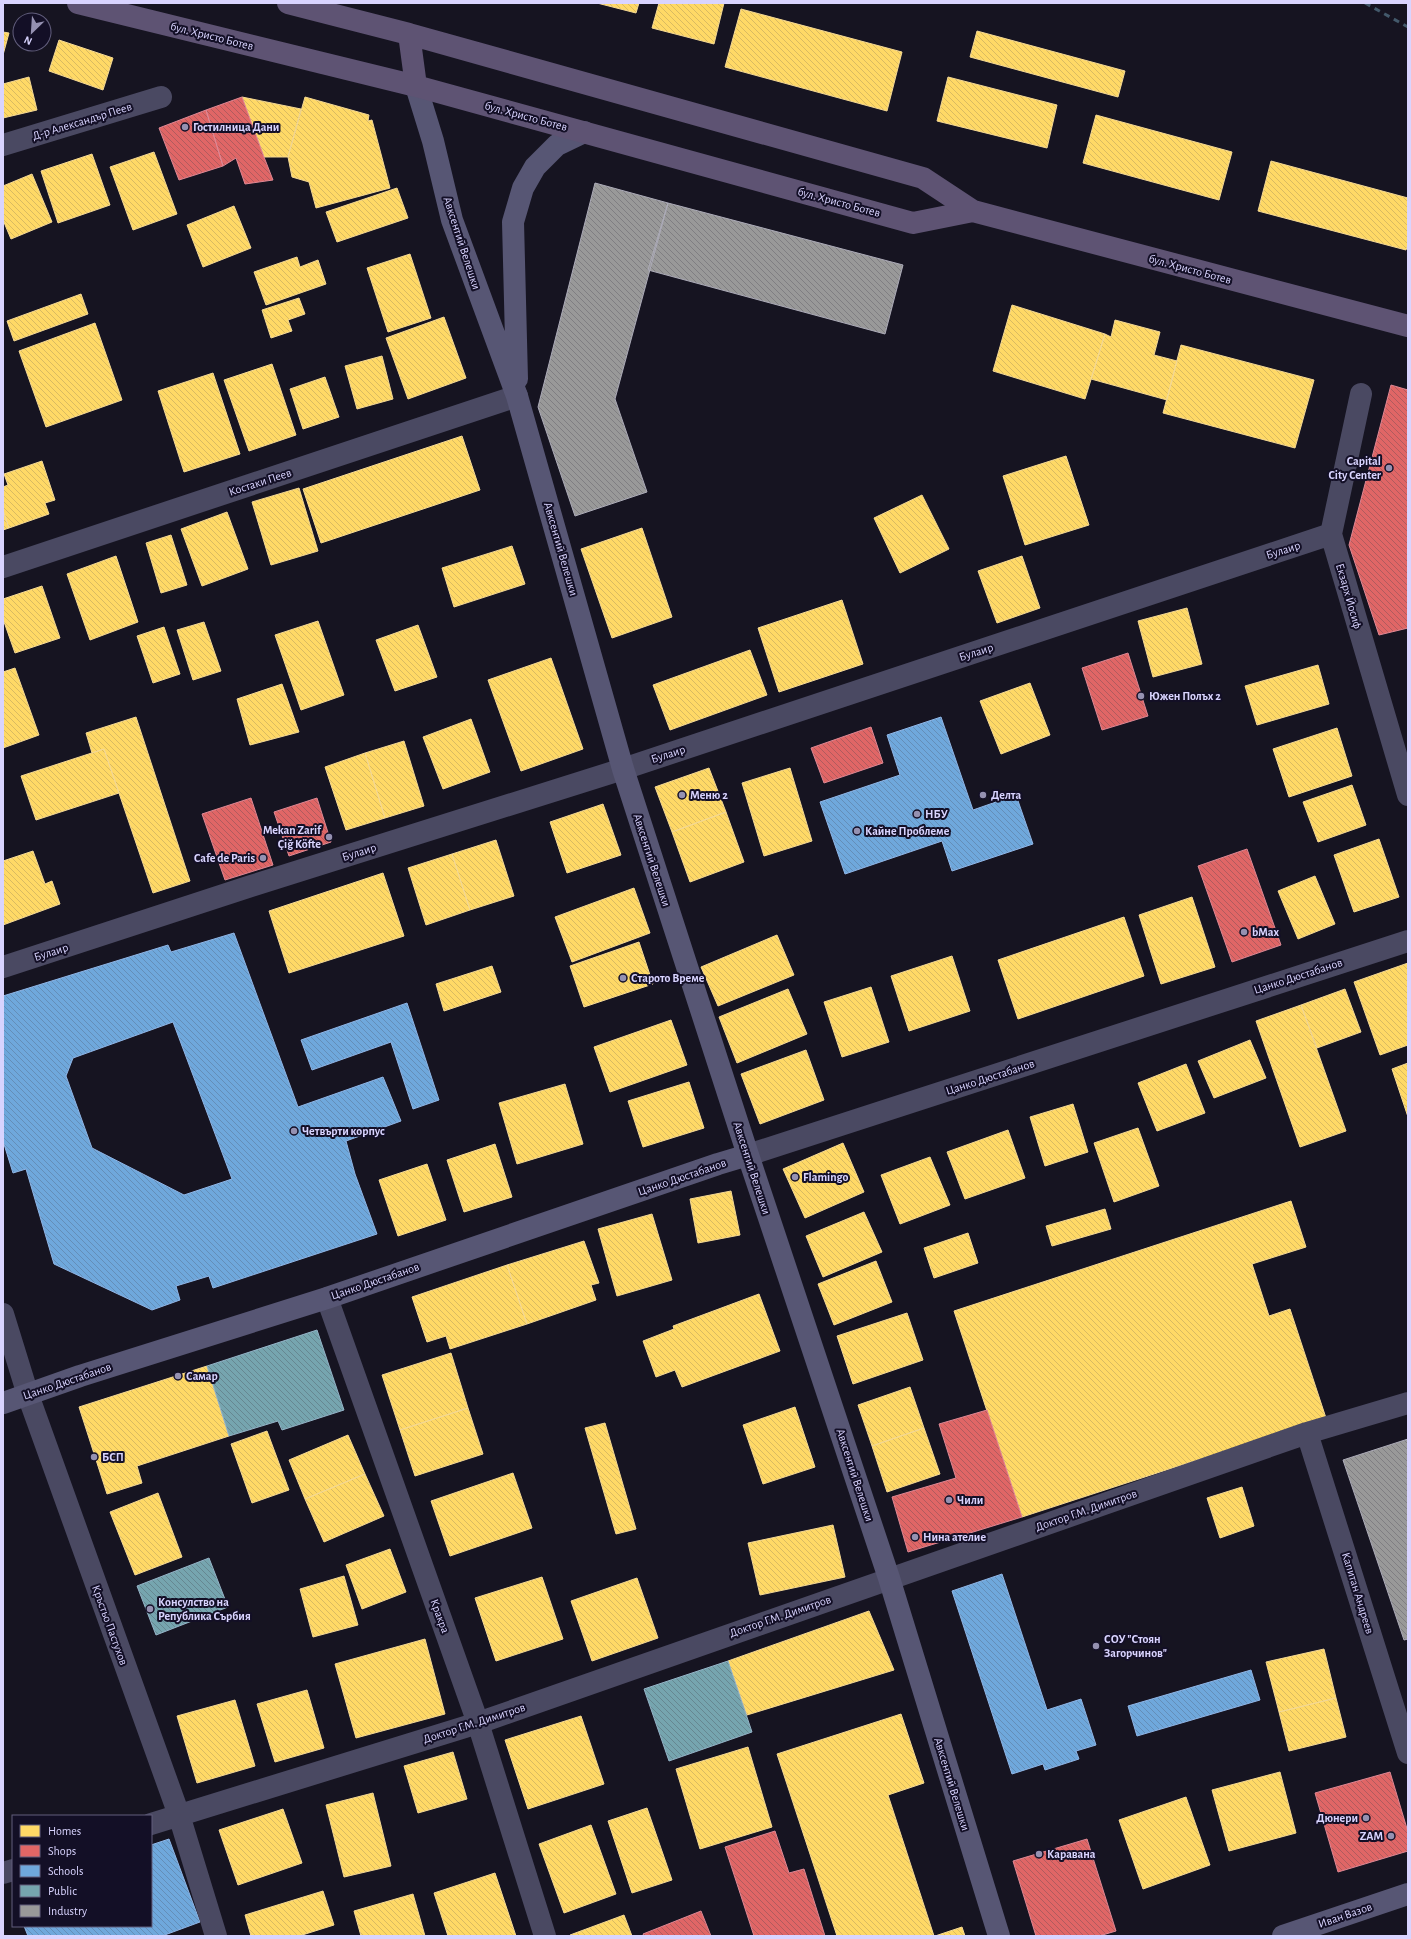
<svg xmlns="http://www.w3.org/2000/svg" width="1411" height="1939" font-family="'Alegreya Sans',sans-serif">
	<defs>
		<pattern id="homes-back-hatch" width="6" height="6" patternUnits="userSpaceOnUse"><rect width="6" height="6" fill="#ffd966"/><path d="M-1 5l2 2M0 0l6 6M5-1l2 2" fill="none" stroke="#d9ba61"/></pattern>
		<pattern id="shops-back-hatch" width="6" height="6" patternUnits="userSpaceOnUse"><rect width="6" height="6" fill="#e06666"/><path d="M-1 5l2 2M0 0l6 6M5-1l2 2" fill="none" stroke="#b05b5e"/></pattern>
		<pattern id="schools-back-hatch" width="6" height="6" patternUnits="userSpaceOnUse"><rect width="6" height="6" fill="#6fa8dc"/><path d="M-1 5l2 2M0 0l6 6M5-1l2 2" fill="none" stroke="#648eb8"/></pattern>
		<pattern id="public-back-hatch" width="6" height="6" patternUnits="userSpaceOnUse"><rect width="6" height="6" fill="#76a5af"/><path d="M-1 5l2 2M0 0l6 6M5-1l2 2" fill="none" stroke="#668791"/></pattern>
		<pattern id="industry-back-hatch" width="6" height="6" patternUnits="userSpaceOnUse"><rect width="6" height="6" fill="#999"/><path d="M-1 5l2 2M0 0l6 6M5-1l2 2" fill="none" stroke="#7f7e82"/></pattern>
	</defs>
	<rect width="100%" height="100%" fill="#161421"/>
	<path fill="url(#homes-back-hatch)" stroke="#f4d894" d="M 597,3 L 639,3 L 636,13 Z
		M 659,3 L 724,3 L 714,44 L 652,28 Z
		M 741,9 L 902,52 L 887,111 L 725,67 Z
		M 977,31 L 1125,71 L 1118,97 L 970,57 Z
		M 3,32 L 9,33 L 3,55 Z
		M 59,40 L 113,58 L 103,90 L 49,71 Z
		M 29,77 L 37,110 L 3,118 L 3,84 Z
		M 948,77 L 1057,105 L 1047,148 L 937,121 Z
		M 242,97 L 301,109 L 288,157 L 264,157 Z
		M 305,97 L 369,115 L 368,121 L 372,120 L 390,188 L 316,208 L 309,182 L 292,177 L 288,157 Z
		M 1096,115 L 1232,152 L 1219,200 L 1083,163 Z
		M 154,152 L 177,214 L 133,230 L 110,167 Z
		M 92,154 L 110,205 L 58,223 L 41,171 Z
		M 1271,161 L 1408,198 L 1408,244 L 1406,250 L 1258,211 Z
		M 32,174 L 52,222 L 11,239 L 3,220 L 3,186 Z
		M 397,188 L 408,218 L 337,242 L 326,212 Z
		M 234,206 L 251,248 L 203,267 L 187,225 Z
		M 410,254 L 431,318 L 388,332 L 367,268 Z
		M 297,257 L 300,267 L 318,260 L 326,284 L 266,305 L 254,272 Z
		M 81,294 L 88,314 L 14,341 L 7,321 Z
		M 299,298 L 305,314 L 288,320 L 292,331 L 271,338 L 262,310 Z
		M 1012,305 L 1105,334 L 1085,399 L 993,371 Z
		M 444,317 L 466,378 L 408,399 L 386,338 Z
		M 1115,320 L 1160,332 L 1154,355 L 1177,361 L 1167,400 L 1091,379 L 1105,334 L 1111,337 Z
		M 95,323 L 122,400 L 46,427 L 19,351 Z
		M 1181,345 L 1314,380 L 1295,448 L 1163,413 Z
		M 382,356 L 393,399 L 357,409 L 345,366 Z
		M 272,364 L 296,435 L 249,451 L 224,380 Z
		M 213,373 L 240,454 L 184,472 L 158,391 Z
		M 325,377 L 339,417 L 303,429 L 290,389 Z
		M 462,436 L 480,490 L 321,543 L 303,489 Z
		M 1066,456 L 1089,525 L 1025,545 L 1003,476 Z
		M 42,461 L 55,500 L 45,503 L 49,514 L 9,528 L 3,510 L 3,487 L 8,485 L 4,474 Z
		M 299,488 L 318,551 L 271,565 L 252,502 Z
		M 922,495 L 949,549 L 900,573 L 874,518 Z
		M 3,510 L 9,528 L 3,530 Z
		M 227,512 L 248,569 L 202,586 L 181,529 Z
		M 642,528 L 672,617 L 612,638 L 581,549 Z
		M 171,535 L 187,585 L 161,593 L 146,543 Z
		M 512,546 L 525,584 L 454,607 L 442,568 Z
		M 116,556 L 138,622 L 90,640 L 67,574 Z
		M 1022,556 L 1040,608 L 997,623 L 978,571 Z
		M 42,586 L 60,638 L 15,653 L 3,619 L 3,599 Z
		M 842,600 L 863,664 L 779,692 L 758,628 Z
		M 1187,608 L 1202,664 L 1153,677 L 1138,621 Z
		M 318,621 L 344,695 L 301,710 L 275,635 Z
		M 204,622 L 221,671 L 193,680 L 177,630 Z
		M 418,625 L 437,677 L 395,691 L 376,640 Z
		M 164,627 L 180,674 L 153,683 L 137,636 Z
		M 750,650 L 767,695 L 670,730 L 653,685 Z
		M 551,658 L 583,749 L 521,771 L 488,680 Z
		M 1318,665 L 1329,704 L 1257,725 L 1245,686 Z
		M 15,668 L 39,735 L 3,748 L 3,672 Z
		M 1030,683 L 1050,735 L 1001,754 L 980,701 Z
		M 282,684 L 299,732 L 250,745 L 237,699 Z
		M 136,717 L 190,881 L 153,893 L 104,749 L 92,753 L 86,733 Z
		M 471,719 L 490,772 L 443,789 L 423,737 Z
		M 1337,728 L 1352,776 L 1289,797 L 1273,749 Z
		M 404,741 L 424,806 L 385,818 L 365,753 Z
		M 104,749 L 119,793 L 36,820 L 21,776 Z
		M 365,753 L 385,818 L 346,830 L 325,767 Z
		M 709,768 L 726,812 L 672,832 L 655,787 Z
		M 790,768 L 812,841 L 764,856 L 742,783 Z
		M 1352,785 L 1366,825 L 1318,842 L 1303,802 Z
		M 603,804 L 621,855 L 567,873 L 550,822 Z
		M 726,812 L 744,862 L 690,882 L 672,832 Z
		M 1379,839 L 1399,897 L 1354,912 L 1334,855 Z
		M 496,840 L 514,896 L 470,910 L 452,854 Z
		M 33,851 L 45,884 L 52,881 L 60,904 L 3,925 L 3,861 Z
		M 452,854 L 470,910 L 426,925 L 408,868 Z
		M 383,873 L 404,936 L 289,973 L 269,911 Z
		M 1315,876 L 1335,924 L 1298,939 L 1278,891 Z
		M 634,888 L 650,933 L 572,962 L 555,917 Z
		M 1192,897 L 1215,967 L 1161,984 L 1139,915 Z
		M 1124,917 L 1144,976 L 1018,1019 L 998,960 Z
		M 777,935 L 794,975 L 718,1006 L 701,967 Z
		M 639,942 L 653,984 L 584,1007 L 570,966 Z
		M 952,956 L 970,1011 L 909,1031 L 891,976 Z
		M 1408,963 L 1408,1045 L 1380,1055 L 1354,982 Z
		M 492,966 L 501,992 L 444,1011 L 436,984 Z
		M 871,987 L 889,1042 L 842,1057 L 824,1002 Z
		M 788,989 L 807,1034 L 737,1063 L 719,1017 Z
		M 1345,989 L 1361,1032 L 1317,1048 L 1301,1005 Z
		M 1301,1005 L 1346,1131 L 1300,1147 L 1256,1021 Z
		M 671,1020 L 687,1065 L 610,1092 L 594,1047 Z
		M 1250,1040 L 1266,1078 L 1214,1098 L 1198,1061 Z
		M 806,1050 L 824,1100 L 760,1124 L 741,1074 Z
		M 1408,1063 L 1408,1117 L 1392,1069 Z
		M 1186,1064 L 1205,1113 L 1157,1131 L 1138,1083 Z
		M 689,1082 L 704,1128 L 643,1147 L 628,1101 Z
		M 565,1084 L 583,1144 L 517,1164 L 499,1103 Z
		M 1073,1104 L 1088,1152 L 1045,1166 L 1030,1117 Z
		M 1138,1128 L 1159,1186 L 1114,1202 L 1094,1143 Z
		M 1008,1130 L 1025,1178 L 965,1199 L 947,1152 Z
		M 843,1143 L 864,1192 L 805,1218 L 783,1169 Z
		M 495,1144 L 512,1197 L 464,1212 L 447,1160 Z
		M 930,1157 L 950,1205 L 900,1224 L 881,1175 Z
		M 427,1164 L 446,1220 L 398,1236 L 379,1180 Z
		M 731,1191 L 740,1235 L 698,1243 L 690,1199 Z
		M 1291,1201 L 1306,1247 L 1252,1264 L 1269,1316 L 1290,1309 L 1326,1418 L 1022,1517 L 954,1311 Z
		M 1105,1209 L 1111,1229 L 1052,1246 L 1046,1226 Z
		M 864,1212 L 882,1252 L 823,1277 L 806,1236 Z
		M 652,1214 L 672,1280 L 617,1296 L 598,1229 Z
		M 968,1233 L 978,1263 L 934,1278 L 924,1248 Z
		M 584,1241 L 599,1283 L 591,1285 L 596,1300 L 527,1324 L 507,1265 Z
		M 876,1261 L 892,1302 L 834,1325 L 818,1284 Z
		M 507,1265 L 527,1324 L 450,1349 L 446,1336 L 427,1342 L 412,1297 Z
		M 759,1294 L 780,1351 L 682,1387 L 675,1370 L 656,1377 L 643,1341 L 674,1329 L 673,1326 Z
		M 907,1313 L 923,1360 L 853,1384 L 837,1336 Z
		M 451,1353 L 468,1408 L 400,1430 L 382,1375 Z
		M 207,1366 L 229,1436 L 137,1466 L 142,1483 L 107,1494 L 79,1407 Z
		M 910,1387 L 924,1428 L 872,1446 L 858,1405 Z
		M 795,1407 L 815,1467 L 763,1484 L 743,1425 Z
		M 468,1408 L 483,1454 L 415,1476 L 400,1430 Z
		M 605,1423 L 636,1529 L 616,1534 L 585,1428 Z
		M 924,1428 L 940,1474 L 887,1492 L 872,1446 Z
		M 267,1431 L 289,1490 L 252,1503 L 231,1444 Z
		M 348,1435 L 365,1474 L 305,1499 L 289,1460 Z
		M 513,1473 L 532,1528 L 450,1556 L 431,1501 Z
		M 365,1474 L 384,1516 L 324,1542 L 305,1499 Z
		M 1242,1487 L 1254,1526 L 1220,1538 L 1207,1498 Z
		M 158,1493 L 182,1557 L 135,1575 L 110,1512 Z
		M 833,1525 L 845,1577 L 760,1595 L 748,1543 Z
		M 390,1549 L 406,1592 L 362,1609 L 346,1565 Z
		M 344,1576 L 358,1625 L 313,1637 L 300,1589 Z
		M 542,1577 L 563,1639 L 496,1661 L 475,1598 Z
		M 637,1578 L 658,1638 L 592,1661 L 571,1601 Z
		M 869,1611 L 894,1670 L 747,1715 L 728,1661 Z
		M 425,1639 L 445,1714 L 356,1738 L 335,1664 Z
		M 1324,1649 L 1336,1698 L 1279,1712 L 1266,1662 Z
		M 307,1690 L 324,1748 L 275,1762 L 257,1704 Z
		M 1336,1698 L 1346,1737 L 1289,1751 L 1279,1712 Z
		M 235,1700 L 255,1766 L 197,1783 L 177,1716 Z
		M 901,1714 L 924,1783 L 888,1795 L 934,1936 L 837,1936 L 777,1754 Z
		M 581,1716 L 604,1784 L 528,1809 L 505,1740 Z
		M 748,1747 L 772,1827 L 700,1849 L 676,1769 Z
		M 453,1752 L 467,1799 L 418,1813 L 404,1766 Z
		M 1280,1772 L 1296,1833 L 1229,1851 L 1212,1790 Z
		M 373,1793 L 391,1866 L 344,1877 L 326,1805 Z
		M 1186,1797 L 1210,1865 L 1143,1889 L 1119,1820 Z
		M 647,1808 L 672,1880 L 632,1893 L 608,1821 Z
		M 283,1809 L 302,1863 L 238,1885 L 219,1830 Z
		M 591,1825 L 616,1894 L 564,1913 L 539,1844 Z
		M 495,1873 L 516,1936 L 448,1936 L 434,1893 Z
		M 323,1891 L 334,1925 L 299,1936 L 251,1936 L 245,1915 Z
		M 413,1894 L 425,1936 L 361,1936 L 354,1911 Z
		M 624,1915 L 632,1936 L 571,1936 L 570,1935 Z
		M 962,1927 L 965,1936 L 935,1936 Z"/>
	<path fill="url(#shops-back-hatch)" stroke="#de8794" d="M 242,97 L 264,157 L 273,180 L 245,184 L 236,158 L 223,166 L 206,110 Z
		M 206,110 L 223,166 L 179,180 L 159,128 Z
		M 1391,385 L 1408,390 L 1408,628 L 1379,635 L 1349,545 Z
		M 1128,653 L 1148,716 L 1102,730 L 1082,668 Z
		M 871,727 L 883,763 L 824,783 L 811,748 Z
		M 251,798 L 273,865 L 225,880 L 202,814 Z
		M 317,798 L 331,842 L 289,856 L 274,812 Z
		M 1247,849 L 1281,945 L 1232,962 L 1198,866 Z
		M 987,1410 L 1022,1517 L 908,1552 L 892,1497 L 956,1478 L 939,1424 Z
		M 1390,1772 L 1408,1832 L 1408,1851 L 1338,1872 L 1315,1793 Z
		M 775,1831 L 789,1873 L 804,1869 L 825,1936 L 754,1936 L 725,1847 Z
		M 1087,1839 L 1116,1931 L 1099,1936 L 1036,1936 L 1013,1861 Z
		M 701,1911 L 711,1936 L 644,1936 L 643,1934 Z"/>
	<path fill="url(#schools-back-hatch)" stroke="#8fb5e6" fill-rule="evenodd" d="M 941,717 L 973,810 L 1016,795 L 1033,844 L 952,871 L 942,841 L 845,874 L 820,802 L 900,775 L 887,735 Z
		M 234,933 L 298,1107 L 383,1077 L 401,1121 L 346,1141 L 355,1174 L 377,1234 L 213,1288 L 209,1276 L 176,1286 L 180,1300 L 152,1310 L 54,1264 L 26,1169 L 13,1173 L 3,1141 L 3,996 L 168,945 L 171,952 ZM 173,1022 L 232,1179 L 184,1195 L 92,1148 L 66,1076 L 73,1058 Z
		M 407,1003 L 439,1100 L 413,1109 L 391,1042 L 312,1070 L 301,1040 Z
		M 1002,1574 L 1047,1710 L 1081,1699 L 1096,1745 L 1076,1751 L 1079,1759 L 1045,1770 L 1043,1764 L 1012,1774 L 952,1591 Z
		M 1251,1670 L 1260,1700 L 1137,1736 L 1128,1706 Z
		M 169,1839 L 200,1922 L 162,1936 L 28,1936 L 24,1926 L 151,1926 L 151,1845 Z"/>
	<path fill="url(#public-back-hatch)" stroke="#94b3c7" d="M 317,1330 L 344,1410 L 282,1430 L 278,1421 L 229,1436 L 207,1366 Z
		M 209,1558 L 228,1607 L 156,1635 L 137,1586 Z
		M 728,1661 L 752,1732 L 669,1761 L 644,1689 Z"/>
	<path fill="url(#industry-back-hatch)" stroke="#acabb8" d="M 595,183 L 668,203 L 615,399 L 647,492 L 575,516 L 538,407 Z
		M 668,203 L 903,265 L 885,334 L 648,270 Z
		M 1408,1439 L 1408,1639 L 1404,1640 L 1343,1460 Z"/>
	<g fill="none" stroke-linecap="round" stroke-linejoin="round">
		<path stroke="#4a4962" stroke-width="22" d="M 3,145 L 161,97
			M 1361,394 L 1331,534 L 1408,795
			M 3,567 L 517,396
			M 3,967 L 251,886 L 623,769 L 1331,534
			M 748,1155 L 1408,941
			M 327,1298 L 478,1723 L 545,1936
			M 3,1314 L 28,1395 L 179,1815 L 216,1936
			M 1307,1433 L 1408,1753
			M 151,1824 L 478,1723 L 1307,1433 L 1408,1403
			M 3,1873 L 13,1870"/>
		<path stroke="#575674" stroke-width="22" d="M 416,86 L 433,141 L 452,220 L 517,396 L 623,769 L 748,1155 L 889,1578 L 999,1936
			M 517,379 L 513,222 L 523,188 L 535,167 L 557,145 L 584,132
			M 3,1403 L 80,1376 L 327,1298 L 718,1164 L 748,1155
			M 1283,1936 L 1408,1894"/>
		<path stroke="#5e5373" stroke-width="22" d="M 78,3 L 416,86 L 913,223 L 973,211
			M 288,3 L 409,34 L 923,178 L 973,211 L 1408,326
			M 409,34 L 416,86"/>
		<path stroke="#43596b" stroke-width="3" stroke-dasharray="6 5" stroke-linecap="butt" d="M 1365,3 L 1408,27"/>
	</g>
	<g fill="#9591b1" stroke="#130f26" stroke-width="1.5">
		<circle cx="185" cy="127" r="4"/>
		<circle cx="1389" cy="468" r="4"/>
		<circle cx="1141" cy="696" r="4"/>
		<circle cx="682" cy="795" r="4"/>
		<circle cx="983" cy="795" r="4"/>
		<circle cx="917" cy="814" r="4"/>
		<circle cx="857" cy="831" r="4"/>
		<circle cx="329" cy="837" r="4"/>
		<circle cx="263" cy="858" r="4"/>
		<circle cx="1244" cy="932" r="4"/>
		<circle cx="623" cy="978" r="4"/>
		<circle cx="294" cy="1131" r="4"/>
		<circle cx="795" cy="1177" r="4"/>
		<circle cx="178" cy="1376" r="4"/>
		<circle cx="94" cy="1457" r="4"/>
		<circle cx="949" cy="1500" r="4"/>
		<circle cx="915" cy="1537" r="4"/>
		<circle cx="150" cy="1609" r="4"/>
		<circle cx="1096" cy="1646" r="4"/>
		<circle cx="1366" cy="1818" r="4"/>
		<circle cx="1391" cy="1836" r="4"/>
		<circle cx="1039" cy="1854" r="4"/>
	</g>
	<g text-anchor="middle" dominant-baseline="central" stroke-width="4" stroke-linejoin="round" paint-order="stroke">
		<g font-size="12" fill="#d9d4ff" stroke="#130f26">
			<text transform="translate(212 36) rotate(14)">бул. Христо Ботев</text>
			<text transform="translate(526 116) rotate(15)">бул. Христо Ботев</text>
			<text transform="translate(82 121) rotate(-17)">Д-р Александър Пеев</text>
			<text transform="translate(839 202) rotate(15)">бул. Христо Ботев</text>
			<text transform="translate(462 243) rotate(72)">Авксентий Велешки</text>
			<text transform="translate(1190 269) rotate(15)">бул. Христо Ботев</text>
			<text transform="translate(260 482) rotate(-18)">Костаки Пеев</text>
			<text transform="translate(561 549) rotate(74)">Авксентий Велешки</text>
			<text transform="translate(1283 550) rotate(-18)">Булаир</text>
			<text transform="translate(1349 596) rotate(74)">Екзарх Йосиф</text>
			<text transform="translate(976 652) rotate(-18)">Булаир</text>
			<text transform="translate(668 754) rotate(-18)">Булаир</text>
			<text transform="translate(359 852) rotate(-18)">Булаир</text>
			<text transform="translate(652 860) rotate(72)">Авксентий Велешки</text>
			<text transform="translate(51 952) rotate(-18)">Булаир</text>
			<text transform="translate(1298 976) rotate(-18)">Цанко Дюстабанов</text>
			<text transform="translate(990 1077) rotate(-18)">Цанко Дюстабанов</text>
			<text transform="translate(752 1168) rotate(72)">Авксентий Велешки</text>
			<text transform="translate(682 1177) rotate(-19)">Цанко Дюстабанов</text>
			<text transform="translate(375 1281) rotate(-19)">Цанко Дюстабанов</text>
			<text transform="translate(67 1381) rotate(-19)">Цанко Дюстабанов</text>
			<text transform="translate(855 1475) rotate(72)">Авксентий Велешки</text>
			<text transform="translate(1086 1510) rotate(-19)">Доктор Г.М. Димитров</text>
			<text transform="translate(1358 1593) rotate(73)">Капитан Андреев</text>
			<text transform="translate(440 1616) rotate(70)">Кракра</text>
			<text transform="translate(780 1616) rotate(-19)">Доктор Г.М. Димитров</text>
			<text transform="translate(110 1625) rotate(70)">Кръстьо Пастухов</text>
			<text transform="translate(474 1723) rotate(-18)">Доктор Г.М. Димитров</text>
			<text transform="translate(952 1784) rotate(73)">Авксентий Велешки</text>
			<text transform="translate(1345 1915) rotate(-19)">Иван Вазов</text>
		</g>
		<g font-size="12" font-weight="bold" fill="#d9d4ff" stroke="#130f26" text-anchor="start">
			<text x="193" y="127">Гостилница Дани</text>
			<text x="1381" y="461" text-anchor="end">Capital<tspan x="1381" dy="14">City Center</tspan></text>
			<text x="1149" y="696">Южен Полъх 2</text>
			<text x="690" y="795">Меню 2</text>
			<text x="991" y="795">Делта</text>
			<text x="925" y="814">НБУ</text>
			<text x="321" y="830" text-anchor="end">Mekan Zarif<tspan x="321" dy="14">Çiğ Köfte</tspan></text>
			<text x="865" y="831">Кайне Проблеме</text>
			<text x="255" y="858" text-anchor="end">Cafe de Paris</text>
			<text x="1252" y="932">bMax</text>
			<text x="631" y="978">Старото Време</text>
			<text x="302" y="1131">Четвърти корпус</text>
			<text x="803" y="1177">Flamingo</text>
			<text x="186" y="1376">Самар</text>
			<text x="102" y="1457">БСП</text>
			<text x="957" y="1500">Чили</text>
			<text x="923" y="1537">Нина ателие</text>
			<text x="158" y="1602">Консулство на<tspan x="158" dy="14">Република Сърбия</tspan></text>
			<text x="1104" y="1639">СОУ "Стоян<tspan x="1104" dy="14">Загорчинов"</tspan></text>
			<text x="1358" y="1818" text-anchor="end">Дюнери</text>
			<text x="1383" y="1836" text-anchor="end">ZAM</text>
			<text x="1047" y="1854">Каравана</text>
		</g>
	</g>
	<rect width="1411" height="1939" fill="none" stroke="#d9d4ff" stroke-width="8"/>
	<rect x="12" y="1815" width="140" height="112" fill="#130f26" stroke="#625e7d"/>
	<rect x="20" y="1825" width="20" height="12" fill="#ffd966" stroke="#625e7d"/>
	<text x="48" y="1835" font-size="12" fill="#d9d4ff">Homes</text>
	<rect x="20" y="1845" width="20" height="12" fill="#e06666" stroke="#625e7d"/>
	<text x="48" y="1855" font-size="12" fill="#d9d4ff">Shops</text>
	<rect x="20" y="1865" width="20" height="12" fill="#6fa8dc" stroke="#625e7d"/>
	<text x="48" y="1875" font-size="12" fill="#d9d4ff">Schools</text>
	<rect x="20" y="1885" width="20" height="12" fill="#76a5af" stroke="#625e7d"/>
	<text x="48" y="1895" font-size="12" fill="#d9d4ff">Public</text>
	<rect x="20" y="1905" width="20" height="12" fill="#999999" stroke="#625e7d"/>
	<text x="48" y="1915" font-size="12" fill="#d9d4ff">Industry</text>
	<g transform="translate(32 32) rotate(205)"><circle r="19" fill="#130f26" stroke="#625e7d"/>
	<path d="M0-3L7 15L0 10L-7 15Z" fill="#9591b1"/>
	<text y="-6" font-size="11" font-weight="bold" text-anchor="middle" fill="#d9d4ff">N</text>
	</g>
</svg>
